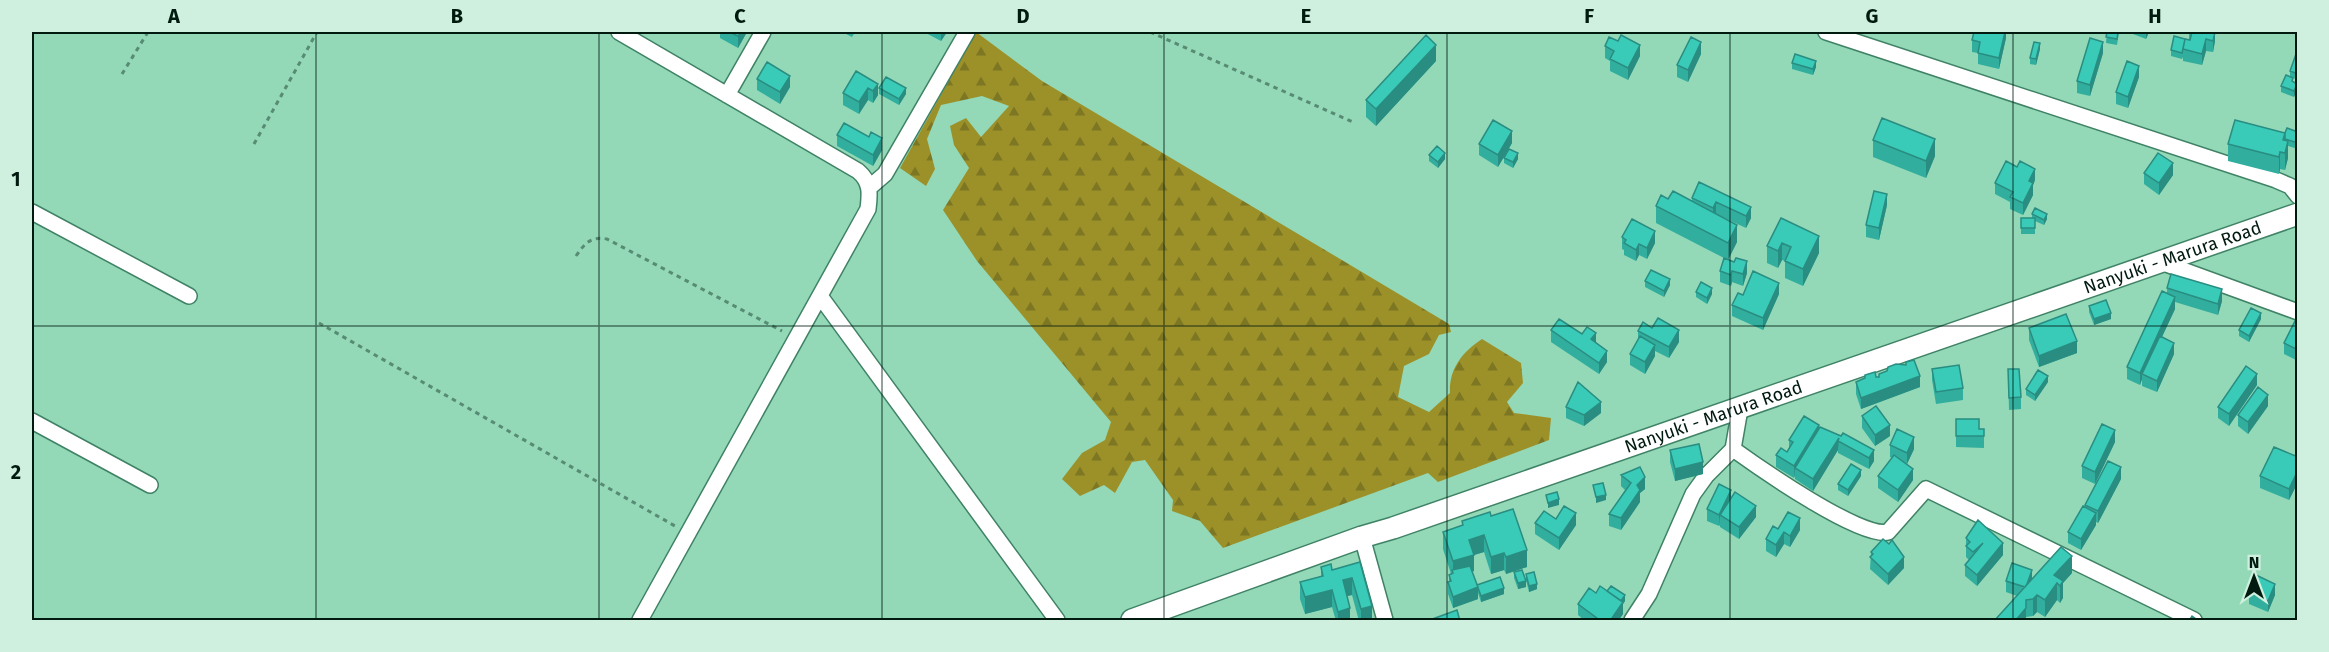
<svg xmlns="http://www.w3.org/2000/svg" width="2329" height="652" font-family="'Fira Sans',sans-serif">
	<defs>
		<pattern id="forest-firs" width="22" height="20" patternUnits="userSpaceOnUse" patternTransform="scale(1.5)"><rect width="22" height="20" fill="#9c9129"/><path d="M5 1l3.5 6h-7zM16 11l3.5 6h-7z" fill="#7d7622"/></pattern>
	</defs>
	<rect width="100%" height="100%" fill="#93d8b7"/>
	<path fill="url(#forest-firs)" d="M 976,32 L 1042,81 L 1449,324 L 1451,332 L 1439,335 L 1429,354 L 1404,366 L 1398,397 L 1429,412 L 1450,393 C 1449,369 1462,352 1482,339 L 1521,363 L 1523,383 L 1507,402 L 1514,413 L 1551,418 L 1549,440 L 1438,482 L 1428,473 L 1223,548 L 1200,521 L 1172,511 L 1173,500 L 1145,460 L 1132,462 L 1115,493 L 1104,485 L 1080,496 L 1062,479 L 1082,453 L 1105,440 L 1111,422 L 977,261 L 943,210 L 969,168 L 954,145 L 950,126 L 966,118 L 981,137 L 1009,106 L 982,96 L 941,105 L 927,139 L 935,169 L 926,186 L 900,168 Z"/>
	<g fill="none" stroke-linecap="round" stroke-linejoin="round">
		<defs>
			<path id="street" d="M 619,32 L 858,171 C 871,182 870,193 868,209 L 640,620
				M 1826,32 L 2276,180 L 2290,186 L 2298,196
				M 727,95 L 763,32
				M 870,187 L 885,174 L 967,32
				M 32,212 L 189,296
				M 2158,261 L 2298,312
				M 820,296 L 1057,620
				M 32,421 L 150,485
				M 1733,449 C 1758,467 1861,539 1888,532 L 1926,489 L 2194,620
				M 1362,537 L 1385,620
				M 1632,620 L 1649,594 L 1693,494 L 1706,476 L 1733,449 L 1740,409"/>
			<g id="secondary">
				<path id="s1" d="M 1132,620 L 1362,537 L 1393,528 L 2298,214"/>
			</g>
		</defs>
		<use href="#street" stroke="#3f8265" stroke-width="18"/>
		<use href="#secondary" stroke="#3f8265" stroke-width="24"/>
		<path stroke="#578b73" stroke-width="3" stroke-dasharray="4.5 4.5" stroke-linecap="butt" d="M 1150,32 L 1355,123
			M 122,74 L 148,32
			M 254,144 L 317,32
			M 576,256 C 585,243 591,236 607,239 L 782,331
			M 319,323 L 675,526"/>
		<use href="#street" stroke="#fff" stroke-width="15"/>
		<use href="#secondary" stroke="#fff" stroke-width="21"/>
	</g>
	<path fill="#32ae9e" d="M 720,32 L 747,32 L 738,48 L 720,38 Z
		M 842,32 L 855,32 L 852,37 Z
		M 924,32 L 947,32 L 941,41 Z
		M 1971,32 L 2006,32 L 2006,38 L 1999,69 L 1978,64 L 1978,53 L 1972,52 L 1972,40 L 1973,34 L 1971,34 Z
		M 2107,32 L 2119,32 L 2117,45 L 2106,43 Z
		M 2133,32 L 2149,32 L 2146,39 L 2133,34 Z
		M 2189,32 L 2215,32 L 2215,41 L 2213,52 L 2206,51 L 2202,65 L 2183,61 L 2183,57 L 2182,59 L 2171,56 L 2171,50 L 2189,40 Z
		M 1605,46 L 1640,56 L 1628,80 L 1610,71 L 1610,61 L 1605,58 Z
		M 2040,49 L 2036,65 L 2030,64 L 2030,58 Z
		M 2103,53 L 2090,96 L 2077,93 L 2077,81 Z
		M 1701,54 L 1688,82 L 1677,77 L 1677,65 Z
		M 2298,54 L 2298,79 L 2292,78 L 2293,82 L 2297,90 L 2294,97 L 2281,92 L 2281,86 L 2290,76 L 2290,71 Z
		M 1436,61 L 1376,126 L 1366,117 L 1366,100 Z
		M 1792,63 L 1816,67 L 1813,75 L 1792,69 Z
		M 856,71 L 878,95 L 873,103 L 868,100 L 859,114 L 843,105 L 843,93 Z
		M 2139,77 L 2128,108 L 2116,104 L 2116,92 Z
		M 757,79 L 790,87 L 780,104 L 757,90 Z
		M 879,88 L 906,94 L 899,105 L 879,94 Z
		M 2298,132 L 2298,149 L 2288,146 L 2288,158 L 2285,170 L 2280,169 L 2279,174 L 2228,161 L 2228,144 L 2285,133 Z
		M 837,135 L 869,137 L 882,150 L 873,166 L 837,146 Z
		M 1873,140 L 1935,156 L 1926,178 L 1873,157 Z
		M 1512,143 L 1498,167 L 1479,155 L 1479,144 Z
		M 1429,155 L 1445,159 L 1438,168 L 1429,161 Z
		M 1504,158 L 1518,159 L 1513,168 L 1504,163 Z
		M 2144,173 L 2173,175 L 2159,195 L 2144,184 Z
		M 2035,180 L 2033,185 L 2033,195 L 2023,215 L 2010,209 L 2010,202 L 1995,194 L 1995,183 Z
		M 1699,182 L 1751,218 L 1746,228 L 1716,214 L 1737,242 L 1728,260 L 1747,273 L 1743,286 L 1732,282 L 1731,286 L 1720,282 L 1720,271 L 1724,258 L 1656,223 L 1656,206 L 1668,199 L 1692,201 L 1692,198 Z
		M 1887,205 L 1879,240 L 1866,237 L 1866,225 Z
		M 2032,214 L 2047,219 L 2044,225 L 2035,221 L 2035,234 L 2021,234 L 2021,218 L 2032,218 Z
		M 1781,218 L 1819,253 L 1803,286 L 1785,278 L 1785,261 L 1782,260 L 1778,268 L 1767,263 L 1767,246 Z
		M 1622,237 L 1655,243 L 1647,259 L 1639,255 L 1636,261 L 1624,255 L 1624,250 L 1622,249 Z
		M 1645,281 L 1670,285 L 1664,297 L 1645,287 Z
		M 2167,288 L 2222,301 L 2218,315 L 2175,302 L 2175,309 L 2162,337 L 2174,354 L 2157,392 L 2142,386 L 2142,379 L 2140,385 L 2127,379 L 2127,367 L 2167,293 Z
		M 1696,292 L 1712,294 L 1707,304 L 1696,297 Z
		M 1779,294 L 1763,330 L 1732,316 L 1732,305 L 1743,295 Z
		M 2089,306 L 2111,319 L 2094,325 L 2089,312 Z
		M 2261,319 L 2249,342 L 2239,336 L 2239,330 Z
		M 2298,320 L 2298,361 L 2284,354 L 2284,343 Z
		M 2029,328 L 2077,353 L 2039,367 L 2029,340 Z
		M 1551,330 L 1582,334 L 1596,343 L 1607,362 L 1599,374 L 1551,342 Z
		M 1638,331 L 1679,342 L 1669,358 L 1655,351 L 1655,356 L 1645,374 L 1630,365 L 1630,354 L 1638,339 Z
		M 1906,362 L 1920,387 L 1861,409 L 1856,394 L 1856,382 L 1865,378 L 1879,377 L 1879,374 L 1906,365 Z
		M 1932,369 L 1963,388 L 1963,400 L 1936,404 L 1932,380 Z
		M 2008,369 L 2021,397 L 2021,409 L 2009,410 Z
		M 2048,382 L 2035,401 L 2026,395 L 2026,389 Z
		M 2257,385 L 2229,426 L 2218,418 L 2218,407 Z
		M 2268,406 L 2248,434 L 2238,426 L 2238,415 Z
		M 1566,407 L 1601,413 L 1584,426 L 1566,418 Z
		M 1862,416 L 1890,436 L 1875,446 L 1862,428 Z
		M 1956,419 L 1979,429 L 1984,429 L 1984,448 L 1956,447 Z
		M 1819,429 L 1841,436 L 1874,461 L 1869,469 L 1838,453 L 1838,450 L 1813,491 L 1795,479 L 1795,476 L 1794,478 L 1776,467 L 1776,455 L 1787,452 L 1789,449 L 1789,440 Z
		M 2115,442 L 2095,484 L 2082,478 L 2082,466 Z
		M 1890,445 L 1914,449 L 1907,464 L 1913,480 L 1898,502 L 1878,488 L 1878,476 L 1892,458 L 1890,457 Z
		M 1670,450 L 1703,474 L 1675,481 L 1670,462 Z
		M 2298,457 L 2298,482 L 2289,500 L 2260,488 L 2260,476 Z
		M 1621,475 L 1645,489 L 1640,493 L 1640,502 L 1621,530 L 1609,526 L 1609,514 L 1625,490 L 1621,486 Z
		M 1861,476 L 1848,496 L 1838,490 L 1838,484 Z
		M 2121,479 L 2098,523 L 2096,522 L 2096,525 L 2081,550 L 2068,543 L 2068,532 L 2085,507 L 2085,505 Z
		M 1731,498 L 1756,517 L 1739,539 L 1720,527 L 1720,525 L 1719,526 L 1707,521 L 1707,509 Z
		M 1491,516 L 1527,567 L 1506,574 L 1504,570 L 1491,574 L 1484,552 L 1474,555 L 1474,571 L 1472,572 L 1477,585 L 1504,594 L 1481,602 L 1478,593 L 1478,599 L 1453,608 L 1448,594 L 1448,582 L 1449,582 L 1449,575 L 1451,574 L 1443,549 L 1443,532 L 1462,525 L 1462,521 Z
		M 1556,519 L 1576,525 L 1559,550 L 1535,534 L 1535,523 Z
		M 1778,529 L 1800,530 L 1790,547 L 1784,544 L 1776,557 L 1766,551 L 1766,539 Z
		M 1966,538 L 2003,555 L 1977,586 L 1965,576 L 1965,565 L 1969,560 L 1966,557 Z
		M 1871,552 L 1904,568 L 1888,585 L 1870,569 Z
		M 1360,562 L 1372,621 L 1359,621 L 1352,595 L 1347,596 L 1350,621 L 1336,621 L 1332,607 L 1305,614 L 1300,599 L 1300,582 L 1321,576 L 1321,567 L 1332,570 Z
		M 1514,572 L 1526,587 L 1518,589 L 1514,578 Z
		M 2072,573 L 2063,583 L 2063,598 L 2060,603 L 2057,600 L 2045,617 L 2037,612 L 2033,616 L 2026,617 L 2026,621 L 1994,621 L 2017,596 L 2006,592 L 2006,581 L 2032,579 Z
		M 1526,574 L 1537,589 L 1529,592 L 1526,580 Z
		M 1607,591 L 1625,601 L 1623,604 L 1623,614 L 1618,621 L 1585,621 L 1578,615 L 1578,604 L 1596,593 Z
		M 2249,592 L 2275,595 L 2268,612 L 2249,604 Z"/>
	<path fill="#298d81" d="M 741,32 L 747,32 L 738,48 L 738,36 Z
		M 941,32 L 947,32 L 941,41 Z
		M 2005,32 L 2006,32 L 2006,38 L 1999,69 L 1999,58 Z
		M 2146,32 L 2149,32 L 2146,39 Z
		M 2215,32 L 2215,41 L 2213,52 L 2213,41 Z
		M 2206,39 L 2206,51 L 2202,65 L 2202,54 Z
		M 1701,42 L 1701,54 L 1688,82 L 1688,70 Z
		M 2103,42 L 2103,53 L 2090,96 L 2090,85 Z
		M 2040,43 L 2040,49 L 2036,65 L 2036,59 Z
		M 1436,45 L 1436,61 L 1376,126 L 1376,109 Z
		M 1640,45 L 1640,56 L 1628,80 L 1628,68 Z
		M 1816,61 L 1816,67 L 1813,75 L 1813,69 Z
		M 2139,66 L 2139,77 L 2128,108 L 2128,97 Z
		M 790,76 L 790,87 L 780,104 L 780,92 Z
		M 878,84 L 878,95 L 873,103 L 873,91 Z
		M 2297,84 L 2297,90 L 2294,97 L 2294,91 Z
		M 868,88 L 868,100 L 859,114 L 859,102 Z
		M 906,88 L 906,94 L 899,105 L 899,99 Z
		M 1512,131 L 1512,143 L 1498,167 L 1498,155 Z
		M 882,138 L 882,150 L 873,166 L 873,155 Z
		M 1935,139 L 1935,156 L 1926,178 L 1926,161 Z
		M 2288,141 L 2288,158 L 2285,170 L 2285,153 Z
		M 2280,152 L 2280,169 L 2279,174 L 2279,157 Z
		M 1445,153 L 1445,159 L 1438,168 L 1438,162 Z
		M 1518,153 L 1518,159 L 1513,168 L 1513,162 Z
		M 2173,163 L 2173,175 L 2159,195 L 2159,183 Z
		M 2035,169 L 2035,180 L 2033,185 L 2033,195 L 2023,215 L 2023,203 L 2029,181 Z
		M 1887,194 L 1887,205 L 1879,240 L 1879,228 Z
		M 1716,202 L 1716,214 L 1713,220 L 1713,208 Z
		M 1751,207 L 1751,218 L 1746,228 L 1746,216 Z
		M 2047,214 L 2047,219 L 2044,225 L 2044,220 Z
		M 1737,225 L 1737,242 L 1728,260 L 1728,243 Z
		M 1655,231 L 1655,243 L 1647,259 L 1647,248 Z
		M 1819,236 L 1819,253 L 1803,286 L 1803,269 Z
		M 1782,243 L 1782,260 L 1778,268 L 1778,251 Z
		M 1639,244 L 1639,255 L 1636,261 L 1636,250 Z
		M 1747,261 L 1747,273 L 1743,286 L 1743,274 Z
		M 1732,271 L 1732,282 L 1731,286 L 1731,275 Z
		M 1670,279 L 1670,285 L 1664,297 L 1664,291 Z
		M 1779,283 L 1779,294 L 1763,330 L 1763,318 Z
		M 1712,288 L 1712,294 L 1707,304 L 1707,298 Z
		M 2222,289 L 2222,301 L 2218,315 L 2218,304 Z
		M 2175,297 L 2175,309 L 2144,375 L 2142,374 L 2142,379 L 2140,385 L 2140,373 Z
		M 2111,313 L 2111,319 L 2094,325 L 2094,319 Z
		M 2261,313 L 2261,319 L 2249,342 L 2249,336 Z
		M 1679,330 L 1679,342 L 1669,358 L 1669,347 Z
		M 1596,333 L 1596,344 L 1591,339 Z
		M 2077,341 L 2077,353 L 2039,367 L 2039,356 Z
		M 2174,343 L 2174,354 L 2157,392 L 2157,381 Z
		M 1655,345 L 1655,356 L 1645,374 L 1645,362 Z
		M 1607,351 L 1607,362 L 1599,374 L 1599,363 Z
		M 2257,374 L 2257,385 L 2229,426 L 2229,414 Z
		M 1920,376 L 1920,387 L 1861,409 L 1861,398 Z
		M 2048,376 L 2048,382 L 2035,401 L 2035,395 Z
		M 2268,395 L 2268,406 L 2248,434 L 2248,422 Z
		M 1601,402 L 1601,413 L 1584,426 L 1584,415 Z
		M 1819,425 L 1819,436 L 1795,468 L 1794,478 L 1794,466 Z
		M 1890,425 L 1890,436 L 1875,446 L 1875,435 Z
		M 2115,430 L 2115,442 L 2095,484 L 2095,472 Z
		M 1914,437 L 1914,449 L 1907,464 L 1907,453 Z
		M 1839,438 L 1838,450 L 1813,491 L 1813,479 Z
		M 1874,450 L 1874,461 L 1869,469 L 1869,458 Z
		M 1703,462 L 1703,474 L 1675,481 L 1675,469 Z
		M 2298,462 L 2298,482 L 2289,500 L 2289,489 Z
		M 2121,467 L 2121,479 L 2098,523 L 2098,511 Z
		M 1913,469 L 1913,480 L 1898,502 L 1898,490 Z
		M 1861,470 L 1861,476 L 1848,496 L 1848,490 Z
		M 1645,477 L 1645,489 L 1640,493 L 1640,502 L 1621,530 L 1621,518 L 1637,485 Z
		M 1731,490 L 1731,501 L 1720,515 L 1719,526 L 1719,515 Z
		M 1606,495 L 1606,500 L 1596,503 L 1596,497 Z
		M 1559,499 L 1559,505 L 1548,508 L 1548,503 Z
		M 1756,506 L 1756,517 L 1739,539 L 1739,527 Z
		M 1576,513 L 1576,525 L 1559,550 L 1559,538 Z
		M 2096,513 L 2096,525 L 2081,550 L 2081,539 Z
		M 1800,518 L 1800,530 L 1790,547 L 1790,536 Z
		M 1784,532 L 1784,544 L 1776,557 L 1776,545 Z
		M 1484,535 L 1484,552 L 1474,555 L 1474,571 L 1453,578 L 1453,561 L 1469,540 Z
		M 2003,543 L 2003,555 L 1977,586 L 1977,575 Z
		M 1527,550 L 1527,567 L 1506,574 L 1506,557 Z
		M 1504,553 L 1504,570 L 1491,574 L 1491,557 Z
		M 2072,556 L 2072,573 L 2063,583 L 2063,598 L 2060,603 L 2060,586 L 2057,583 L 2057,600 L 2045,617 L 2045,600 L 2054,575 Z
		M 1904,557 L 1904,568 L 1888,585 L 1888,574 Z
		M 2032,570 L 2032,582 L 2026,587 Z
		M 1352,578 L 1352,595 L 1343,597 L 1343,580 Z
		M 1526,581 L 1526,587 L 1518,589 L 1518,583 Z
		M 1537,584 L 1537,589 L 1529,592 L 1529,586 Z
		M 2275,584 L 2275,595 L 2268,612 L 2268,601 Z
		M 1478,587 L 1478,599 L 1453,608 L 1453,597 Z
		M 1504,588 L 1504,594 L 1481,602 L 1481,596 Z
		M 1332,590 L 1332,607 L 1305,614 L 1305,597 Z
		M 1625,595 L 1625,601 L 1623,604 L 1623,614 L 1618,621 L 1610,621 Z
		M 2037,595 L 2037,612 L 2033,616 L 2033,599 Z
		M 2026,600 L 2026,621 L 2015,621 Z
		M 1372,606 L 1372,621 L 1361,621 L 1361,609 Z
		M 1350,608 L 1350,621 L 1338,621 L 1338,612 Z"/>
	<path fill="#3acab8" stroke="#298d81" stroke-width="1.5" d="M 729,32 L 741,32 L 738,36 Z
		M 1974,32 L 2005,32 L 1999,58 L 1978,53 L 1980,42 L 1972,40 Z
		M 2107,32 L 2118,32 L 2117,39 L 2106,37 Z
		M 2189,32 L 2215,32 L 2213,41 L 2206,39 L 2202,54 L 2183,49 L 2185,39 L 2190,40 L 2192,32 Z
		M 1426,35 L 1436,45 L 1376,109 L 1366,100 Z
		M 1621,35 L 1640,45 L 1628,68 L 1610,59 L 1614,51 L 1605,46 L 1609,37 L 1618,41 Z
		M 2174,36 L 2185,39 L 2182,53 L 2171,50 Z
		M 1691,37 L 1701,42 L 1688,70 L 1677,65 Z
		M 2090,38 L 2103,42 L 2090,85 L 2077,81 Z
		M 2034,42 L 2040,43 L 2036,59 L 2030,58 Z
		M 1795,54 L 1816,61 L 1813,69 L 1792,63 Z
		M 2296,54 L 2298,54 L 2298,74 L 2290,71 Z
		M 2127,61 L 2139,66 L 2128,97 L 2116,92 Z
		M 767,62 L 790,76 L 780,92 L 757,79 Z
		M 856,71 L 878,84 L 873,91 L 868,88 L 859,102 L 843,93 Z
		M 2286,75 L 2293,78 L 2292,81 L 2297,84 L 2294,91 L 2281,86 Z
		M 886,77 L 906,88 L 899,99 L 879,88 Z
		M 1882,118 L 1935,139 L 1926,161 L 1873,140 Z
		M 1493,120 L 1512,131 L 1498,155 L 1479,144 Z
		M 2235,120 L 2285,133 L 2283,140 L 2288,141 L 2285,153 L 2280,152 L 2279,157 L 2228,144 Z
		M 844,123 L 869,137 L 871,132 L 882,138 L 873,155 L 837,135 Z
		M 2287,128 L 2298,132 L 2298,143 L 2285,139 L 2285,133 Z
		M 1437,146 L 1445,153 L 1438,162 L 1429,155 Z
		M 1509,149 L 1518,153 L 1513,162 L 1504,158 Z
		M 2158,153 L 2173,163 L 2159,183 L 2144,173 Z
		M 2006,161 L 2017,167 L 2020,161 L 2035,169 L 2029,181 L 2033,183 L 2023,203 L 2010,197 L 2013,192 L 1995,183 Z
		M 1699,182 L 1751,207 L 1746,216 L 1716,202 L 1713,208 L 1692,198 Z
		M 1673,191 L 1737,225 L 1728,243 L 1656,206 L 1661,195 L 1668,199 Z
		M 1874,191 L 1887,194 L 1879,228 L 1866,225 Z
		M 2035,208 L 2047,214 L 2044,220 L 2032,214 Z
		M 1781,218 L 1819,236 L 1803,269 L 1785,261 L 1791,247 L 1782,243 L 1778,251 L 1767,246 Z
		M 2021,218 L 2035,218 L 2035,228 L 2021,228 Z
		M 1632,219 L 1655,231 L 1647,248 L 1639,244 L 1636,250 L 1624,243 L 1626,240 L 1622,237 Z
		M 1724,258 L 1734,262 L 1736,258 L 1747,261 L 1743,274 L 1732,271 L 1731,275 L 1720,271 Z
		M 1651,270 L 1670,279 L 1664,291 L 1645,281 Z
		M 1753,271 L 1779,283 L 1763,318 L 1732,305 L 1738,293 L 1743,295 Z
		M 2171,274 L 2222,289 L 2218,304 L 2167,288 Z
		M 1701,282 L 1712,288 L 1707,298 L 1696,292 Z
		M 2162,291 L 2175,297 L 2140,373 L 2127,367 Z
		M 2106,300 L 2111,313 L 2094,319 L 2089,306 Z
		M 2251,308 L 2261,313 L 2249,336 L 2239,330 Z
		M 2066,314 L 2077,341 L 2039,356 L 2029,328 Z
		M 1658,318 L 1679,330 L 1669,347 L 1638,331 L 1643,322 L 1652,328 Z
		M 1559,319 L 1582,334 L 1587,327 L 1596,333 L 1591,339 L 1607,351 L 1599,363 L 1551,330 Z
		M 2296,319 L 2298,320 L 2298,350 L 2284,343 Z
		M 1640,336 L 1655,345 L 1645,362 L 1630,354 Z
		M 2160,336 L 2174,343 L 2157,381 L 2142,374 Z
		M 1914,360 L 1920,376 L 1861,398 L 1856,382 L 1865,378 L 1865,375 L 1875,372 L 1876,377 L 1879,377 L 1879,374 L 1887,371 L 1888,367 L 1896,364 L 1906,365 L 1906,362 Z
		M 1959,365 L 1963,388 L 1936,392 L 1932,369 Z
		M 2246,366 L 2257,374 L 2229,414 L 2218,407 Z
		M 2008,369 L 2019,369 L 2021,397 L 2009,398 Z
		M 2038,370 L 2048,376 L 2035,395 L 2026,389 Z
		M 1578,382 L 1601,402 L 1584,415 L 1566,407 Z
		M 2258,387 L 2268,395 L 2248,422 L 2238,415 Z
		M 1876,406 L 1890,425 L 1875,435 L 1862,416 Z
		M 1804,416 L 1819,425 L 1794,466 L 1776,455 L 1781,448 L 1787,452 L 1793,442 L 1789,440 Z
		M 1956,419 L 1979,419 L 1979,429 L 1984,429 L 1984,436 L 1956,436 Z
		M 2102,424 L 2115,430 L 2095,472 L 2082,466 Z
		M 1820,427 L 1841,436 L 1843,433 L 1874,450 L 1869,458 L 1838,441 L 1839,438 L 1813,479 L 1795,468 Z
		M 1897,429 L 1914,437 L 1907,453 L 1890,445 Z
		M 1699,444 L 1703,462 L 1675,469 L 1670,450 Z
		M 2274,447 L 2298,457 L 2298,462 L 2296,466 L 2298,467 L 2298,470 L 2289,489 L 2260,476 Z
		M 1894,455 L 1913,469 L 1898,490 L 1878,476 Z
		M 2108,461 L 2121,467 L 2098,511 L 2085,505 Z
		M 1851,464 L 1861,470 L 1848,490 L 1838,484 Z
		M 1640,467 L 1645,477 L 1637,485 L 1640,490 L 1621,518 L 1609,514 L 1631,483 L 1621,475 Z
		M 1603,483 L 1606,495 L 1596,497 L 1593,485 Z
		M 1719,484 L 1731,490 L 1719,515 L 1707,509 Z
		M 1557,492 L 1559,499 L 1548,503 L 1546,495 Z
		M 1735,492 L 1756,506 L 1739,527 L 1720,515 Z
		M 1564,506 L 1576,513 L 1559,538 L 1535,523 L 1544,511 L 1556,519 Z
		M 2083,506 L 2096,513 L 2081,539 L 2068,532 Z
		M 1513,509 L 1527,550 L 1506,557 L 1504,553 L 1491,557 L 1484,535 L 1469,540 L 1474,555 L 1453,561 L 1443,532 L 1463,525 L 1462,521 L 1490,512 L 1491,516 Z
		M 1788,512 L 1800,518 L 1790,536 L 1784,532 L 1776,545 L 1766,539 L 1773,526 L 1778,529 Z
		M 1978,520 L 2003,543 L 1977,575 L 1965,565 L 1983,543 L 1973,552 L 1966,546 L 1970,542 L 1966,538 Z
		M 1883,539 L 1889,544 L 1892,540 L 1904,557 L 1888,574 L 1870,557 L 1873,554 L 1871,552 Z
		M 2061,547 L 2072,556 L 2054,575 L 2063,581 L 2060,586 L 2057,583 L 2045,600 L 2037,595 L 2033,599 L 2026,600 L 2026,608 L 2015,621 L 1994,621 Z
		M 1360,562 L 1372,606 L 1361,609 L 1352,578 L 1343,580 L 1350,608 L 1338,612 L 1332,590 L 1305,597 L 1300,582 L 1323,576 L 1321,567 L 1331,564 L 1332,570 Z
		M 2012,563 L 2032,570 L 2027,584 L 2025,587 L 2006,581 Z
		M 1470,566 L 1478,587 L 1453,597 L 1448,582 L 1451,581 L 1449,575 L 1453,573 L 1452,570 Z
		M 1522,570 L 1526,581 L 1518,583 L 1514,572 Z
		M 1534,572 L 1537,584 L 1529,586 L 1526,574 Z
		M 2256,575 L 2275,584 L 2268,601 L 2249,592 Z
		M 1500,577 L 1504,588 L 1481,596 L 1477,585 Z
		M 1600,586 L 1623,602 L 1610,621 L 1601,621 L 1578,604 L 1589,588 L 1596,593 Z
		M 1611,586 L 1625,595 L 1621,601 L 1607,591 Z
		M 1457,610 L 1460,621 L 1427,621 Z
		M 2192,616 L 2199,621 L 2189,621 Z"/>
	<path fill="none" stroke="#001a0f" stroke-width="1.5" stroke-opacity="0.55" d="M 316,32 L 316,620M 599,32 L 599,620M 882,32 L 882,620M 1164,32 L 1164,620M 1447,32 L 1447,620M 1730,32 L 1730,620M 2013,32 L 2013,620M 32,326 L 2298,326"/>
	<g text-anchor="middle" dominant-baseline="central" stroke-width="4.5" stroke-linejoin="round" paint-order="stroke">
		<g font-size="18" fill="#001a0f" stroke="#cff0df">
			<text stroke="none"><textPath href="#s1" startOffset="1102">Nanyuki - Marura Road</textPath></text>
			<text stroke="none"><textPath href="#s1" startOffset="616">Nanyuki - Marura Road</textPath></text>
		</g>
	</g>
	<rect width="2329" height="652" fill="none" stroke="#cff0df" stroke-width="66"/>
	<g transform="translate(2254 577)" stroke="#cff0df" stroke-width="4.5" paint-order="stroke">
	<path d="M0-4.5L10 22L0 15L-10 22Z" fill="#001a0f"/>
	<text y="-9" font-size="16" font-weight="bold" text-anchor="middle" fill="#001a0f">N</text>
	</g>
	<rect x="33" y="33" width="2263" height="586" fill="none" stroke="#001a0f" stroke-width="2"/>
	<g font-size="20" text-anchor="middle" font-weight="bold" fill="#001a0f">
		<text x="174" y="23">A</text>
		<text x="457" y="23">B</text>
		<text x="740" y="23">C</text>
		<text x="1023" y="23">D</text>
		<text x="1306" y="23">E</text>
		<text x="1589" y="23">F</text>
		<text x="1872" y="23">G</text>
		<text x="2155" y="23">H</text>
		<text x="16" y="186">1</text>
		<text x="16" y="479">2</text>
	</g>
</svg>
